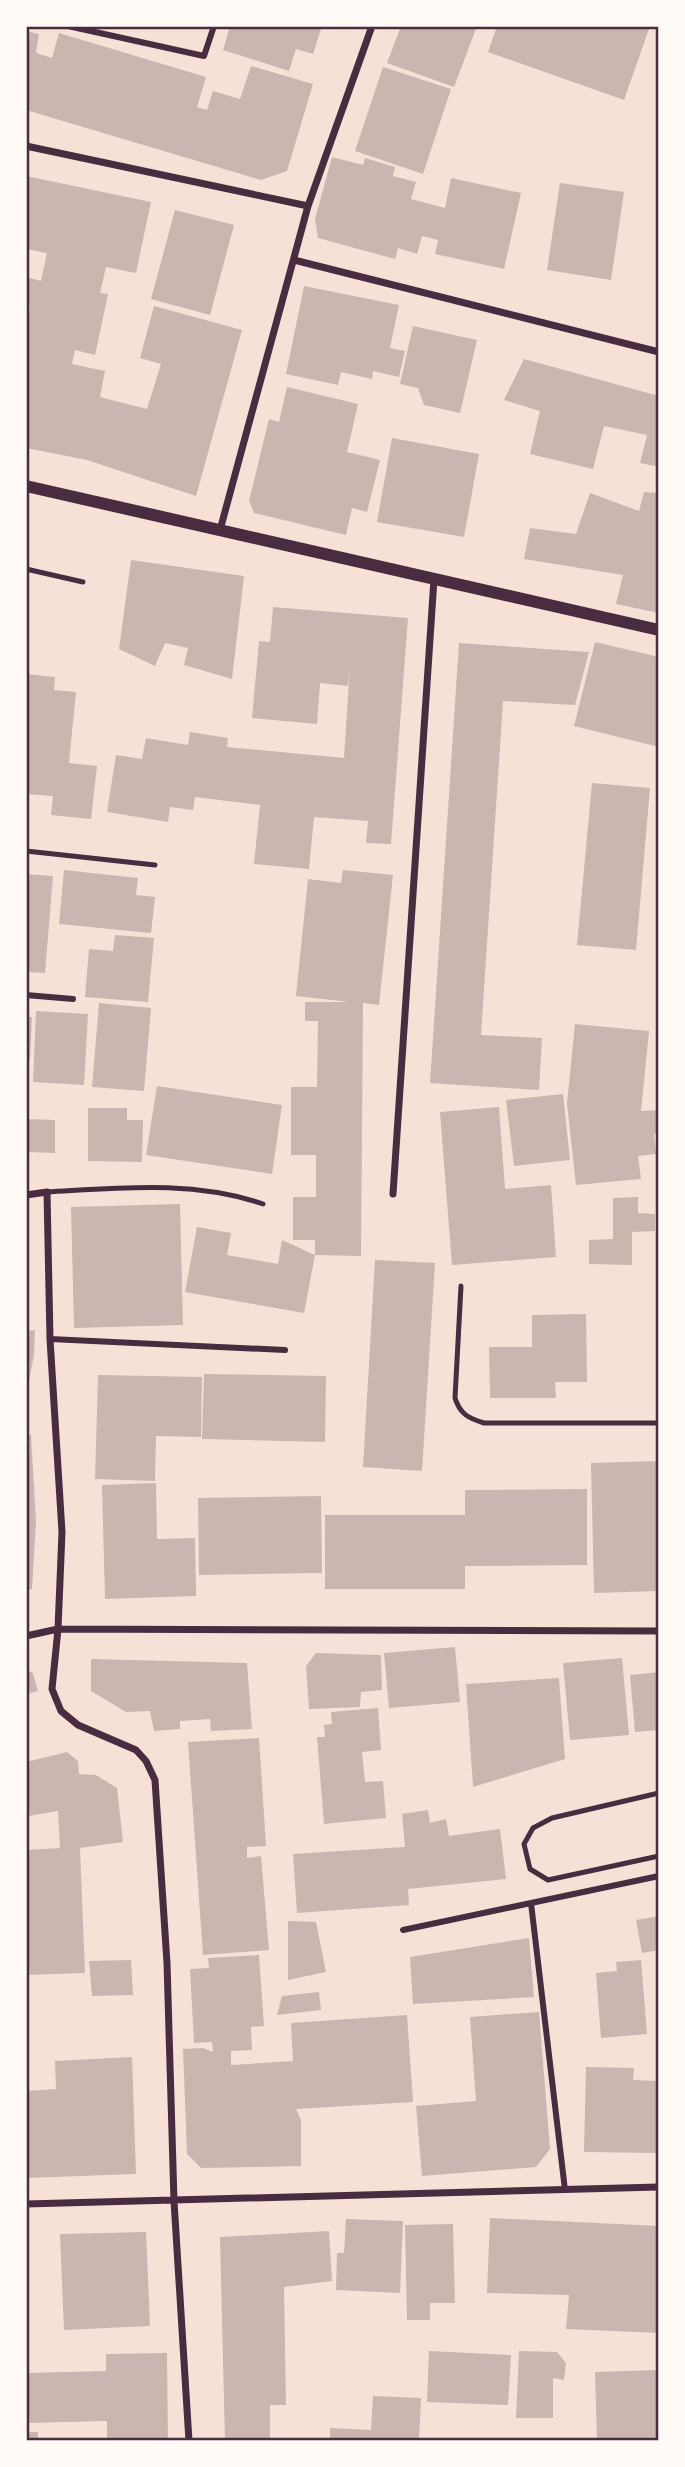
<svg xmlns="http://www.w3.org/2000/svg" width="685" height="2467" font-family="'Fira Sans',sans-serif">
	<rect width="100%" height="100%" fill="#f7e1d7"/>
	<path fill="#ccb4b1" d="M 230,26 L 322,26 L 313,54 L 296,49 L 289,71 L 223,50 Z
		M 401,26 L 477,26 L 454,87 L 387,63 Z
		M 497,26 L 650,26 L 624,100 L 488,52 Z
		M 26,31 L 39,34 L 36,53 L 52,58 L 59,33 L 206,77 L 197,107 L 207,110 L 213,91 L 240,99 L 251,66 L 313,84 L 287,171 L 261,180 L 26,110 Z
		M 383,67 L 451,89 L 423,174 L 355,151 Z
		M 332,157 L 363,165 L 365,158 L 395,167 L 393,176 L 416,182 L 411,199 L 445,208 L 451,178 L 521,193 L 504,269 L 435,254 L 438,240 L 422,236 L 417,254 L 398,248 L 395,259 L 318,238 L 315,219 Z
		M 26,176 L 151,202 L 136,273 L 106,267 L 100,293 L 108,294 L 95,355 L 75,350 L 72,364 L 105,371 L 100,397 L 147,409 L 161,364 L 140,358 L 154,306 L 242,330 L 196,496 L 87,460 L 26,448 L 26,321 L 30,305 L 26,305 L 26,277 L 41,281 L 47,253 L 26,249 Z
		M 560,183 L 624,192 L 611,280 L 547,270 Z
		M 175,210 L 234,225 L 210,315 L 151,299 Z
		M 304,286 L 399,305 L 390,348 L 405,351 L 399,377 L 373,371 L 372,379 L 341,372 L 338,385 L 286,374 Z
		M 413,326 L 477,340 L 460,413 L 424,405 L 418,388 L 400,384 Z
		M 524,359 L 659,396 L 659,467 L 640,463 L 647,435 L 604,426 L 593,469 L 530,454 L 540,411 L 504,400 Z
		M 287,387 L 358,404 L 347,452 L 380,460 L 367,512 L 352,508 L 346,535 L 254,513 L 249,501 L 269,419 L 279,422 Z
		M 392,438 L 479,454 L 464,537 L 377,522 Z
		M 644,492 L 659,493 L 659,613 L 616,604 L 623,575 L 524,559 L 530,528 L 576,534 L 590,493 L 639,511 Z
		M 131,560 L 244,576 L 232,679 L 184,665 L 188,648 L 165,643 L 155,666 L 119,649 Z
		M 273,607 L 408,618 L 391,844 L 366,843 L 368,821 L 314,817 L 309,869 L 254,864 L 260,805 L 195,797 L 193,810 L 170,807 L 168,822 L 107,812 L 116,755 L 142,759 L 146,738 L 188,745 L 190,732 L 228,738 L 227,747 L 344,758 L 350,666 L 348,686 L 320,683 L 317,724 L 252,718 L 259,641 L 270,642 Z
		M 595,642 L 659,657 L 659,747 L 574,726 Z
		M 459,643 L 589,652 L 575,705 L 503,701 L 481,1035 L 542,1038 L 539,1090 L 430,1083 Z
		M 26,674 L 55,677 L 54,690 L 76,692 L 69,763 L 97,766 L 91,819 L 51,815 L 53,796 L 26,794 Z
		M 592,783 L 650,788 L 636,950 L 577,945 Z
		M 64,870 L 138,878 L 136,895 L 155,897 L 151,933 L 59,924 Z
		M 343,870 L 393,875 L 379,1005 L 363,1003 L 361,1256 L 315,1255 L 315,1240 L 293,1240 L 293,1197 L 316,1197 L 316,1155 L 291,1155 L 291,1087 L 317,1087 L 318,1021 L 305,1021 L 305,1002 L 349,1002 L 296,996 L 308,879 L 341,883 Z
		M 26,874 L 53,876 L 45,973 L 26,972 Z
		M 115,935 L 154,938 L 148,1002 L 85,997 L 89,949 L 113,951 Z
		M 99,1003 L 151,1008 L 144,1091 L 92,1087 Z
		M 36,1011 L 88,1014 L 84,1085 L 33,1082 Z
		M 26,1017 L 32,1017 L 30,1060 L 26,1060 Z
		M 575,1024 L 649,1031 L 641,1111 L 659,1110 L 659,1133 L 654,1134 L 656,1154 L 638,1156 L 641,1179 L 576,1185 L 567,1103 Z
		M 157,1086 L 282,1105 L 272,1174 L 146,1155 Z
		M 563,1094 L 570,1160 L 514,1166 L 506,1100 Z
		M 499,1107 L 505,1189 L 551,1185 L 556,1257 L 452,1265 L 440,1112 Z
		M 88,1108 L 127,1108 L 127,1120 L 143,1120 L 142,1162 L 88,1161 Z
		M 26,1119 L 55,1120 L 55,1153 L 26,1152 Z
		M 638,1197 L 638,1213 L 655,1214 L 655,1231 L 632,1232 L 632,1265 L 589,1264 L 589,1240 L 613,1239 L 613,1198 Z
		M 180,1204 L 183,1325 L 74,1328 L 71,1207 Z
		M 197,1227 L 231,1233 L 227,1255 L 278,1264 L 282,1240 L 315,1255 L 304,1313 L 185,1292 Z
		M 375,1260 L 435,1263 L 422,1471 L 363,1467 Z
		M 586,1314 L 587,1382 L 555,1382 L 556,1398 L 490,1398 L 489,1347 L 532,1347 L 532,1315 Z
		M 35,1330 L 34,1355 L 29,1380 L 26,1380 L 26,1331 Z
		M 204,1374 L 326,1376 L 325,1442 L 202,1439 Z
		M 98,1375 L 202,1377 L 201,1437 L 156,1436 L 155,1481 L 95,1479 Z
		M 26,1435 L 31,1435 L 36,1521 L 32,1589 L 26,1590 Z
		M 659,1461 L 659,1591 L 594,1593 L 591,1463 Z
		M 156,1483 L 157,1539 L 195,1538 L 196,1596 L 105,1599 L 102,1485 Z
		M 587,1489 L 587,1565 L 465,1566 L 465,1589 L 325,1589 L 325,1515 L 465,1515 L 465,1490 Z
		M 321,1496 L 322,1573 L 199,1575 L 198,1498 Z
		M 455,1647 L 460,1702 L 389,1708 L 384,1653 Z
		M 316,1653 L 381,1655 L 382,1690 L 361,1692 L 360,1707 L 309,1709 L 306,1666 Z
		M 622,1658 L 629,1735 L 570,1740 L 563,1663 Z
		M 91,1659 L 247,1663 L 252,1729 L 211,1731 L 210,1719 L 180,1721 L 180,1729 L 154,1731 L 150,1711 L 126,1712 L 91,1691 Z
		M 26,1669 L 33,1673 L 38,1691 L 26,1694 Z
		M 659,1672 L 659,1730 L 635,1732 L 630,1675 Z
		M 559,1678 L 565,1759 L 473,1787 L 466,1684 Z
		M 378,1708 L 381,1750 L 362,1752 L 365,1782 L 383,1781 L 386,1818 L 324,1824 L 317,1737 L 325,1737 L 324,1725 L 332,1724 L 331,1712 Z
		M 259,1738 L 266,1846 L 247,1847 L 247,1858 L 261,1856 L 269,1950 L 203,1955 L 188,1742 Z
		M 67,1752 L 78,1761 L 79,1774 L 96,1775 L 117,1788 L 123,1842 L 80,1848 L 85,1973 L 26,1975 L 26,1850 L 60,1848 L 58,1811 L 29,1816 L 26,1795 L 26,1762 Z
		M 428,1810 L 430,1823 L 446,1819 L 449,1836 L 500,1829 L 506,1879 L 408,1889 L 409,1905 L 297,1913 L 293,1854 L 405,1847 L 402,1814 Z
		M 659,1916 L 659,1950 L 642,1953 L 636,1920 Z
		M 288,1921 L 316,1922 L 326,1972 L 288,1980 Z
		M 529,1938 L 534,1997 L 413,2004 L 410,1957 Z
		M 259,1955 L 264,2026 L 251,2027 L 252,2050 L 231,2051 L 231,2065 L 293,2061 L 291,2023 L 407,2015 L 413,2102 L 296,2109 L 301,2120 L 301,2166 L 201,2168 L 187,2154 L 183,2049 L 203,2048 L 213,2052 L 212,2042 L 194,2043 L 190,1969 L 209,1968 L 208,1958 Z
		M 131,1960 L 133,1995 L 92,1996 L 89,1961 Z
		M 641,1960 L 647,2034 L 601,2038 L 596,1973 L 617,1971 L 616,1962 Z
		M 319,1992 L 321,2010 L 277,2015 L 282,1996 Z
		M 539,2012 L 550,2149 L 536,2167 L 422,2176 L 416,2106 L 476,2101 L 470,2017 Z
		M 132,2057 L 136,2174 L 26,2178 L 26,2091 L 56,2089 L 55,2061 Z
		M 586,2067 L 634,2068 L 633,2080 L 659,2081 L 659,2153 L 584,2152 Z
		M 490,2218 L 659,2226 L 659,2333 L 566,2329 L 569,2295 L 487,2293 Z
		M 346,2219 L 403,2221 L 400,2293 L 336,2290 L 337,2253 L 344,2253 Z
		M 453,2224 L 455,2303 L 430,2303 L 430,2320 L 407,2320 L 405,2225 Z
		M 329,2231 L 332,2281 L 284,2287 L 286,2405 L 270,2405 L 270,2441 L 225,2441 L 220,2237 Z
		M 146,2232 L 150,2326 L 64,2330 L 60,2234 Z
		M 429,2351 L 511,2355 L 508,2405 L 427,2402 Z
		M 519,2351 L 557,2352 L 566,2363 L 564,2380 L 553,2378 L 553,2418 L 516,2418 Z
		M 167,2353 L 168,2441 L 107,2441 L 107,2421 L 26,2423 L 26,2373 L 106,2371 L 106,2354 Z
		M 656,2370 L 658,2440 L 597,2441 L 595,2372 Z
		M 373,2396 L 421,2398 L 419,2441 L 330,2441 L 330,2428 L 371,2430 Z
		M 26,2432 L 38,2432 L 38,2441 L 26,2441 Z"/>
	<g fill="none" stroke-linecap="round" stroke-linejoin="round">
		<path stroke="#4a2c40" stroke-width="5" d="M 26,569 L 83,582
			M 26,851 L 155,865
			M 47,1192 C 120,1188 193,1180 263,1204
			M 461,1286 L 455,1398 C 460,1414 468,1418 484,1423 L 659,1423
			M 659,1793 L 552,1818 L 533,1828 L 524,1844 L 530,1869 L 548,1880 L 659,1856"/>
		<path stroke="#4a2c40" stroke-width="6" d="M 68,26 L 204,56 L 214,26
			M 26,995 L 73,999
			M 50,1339 L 285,1350
			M 531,1903 L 565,2190
			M 403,1930 L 659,1876"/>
		<path stroke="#4a2c40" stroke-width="7" d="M 26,146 L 308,206
			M 294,260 L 659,352
			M 220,530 L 308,206 L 372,26
			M 393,1194 L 434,579
			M 26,1195 L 47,1192 L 50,1339 L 62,1532 L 58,1629 L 52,1689 L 61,1711 L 78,1725 L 136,1750 L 146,1761 L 155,1780 L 167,1963 L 174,2201 L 189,2441
			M 26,1636 L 58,1629 L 659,1631
			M 26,2204 L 659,2187"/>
		<path stroke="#4a2c40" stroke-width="12" d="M 26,486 L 659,630"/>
	</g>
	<rect width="685" height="2467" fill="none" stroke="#fffaf5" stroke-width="56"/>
	<rect x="28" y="28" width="629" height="2411" fill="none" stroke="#4a2c40" stroke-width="2.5"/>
</svg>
